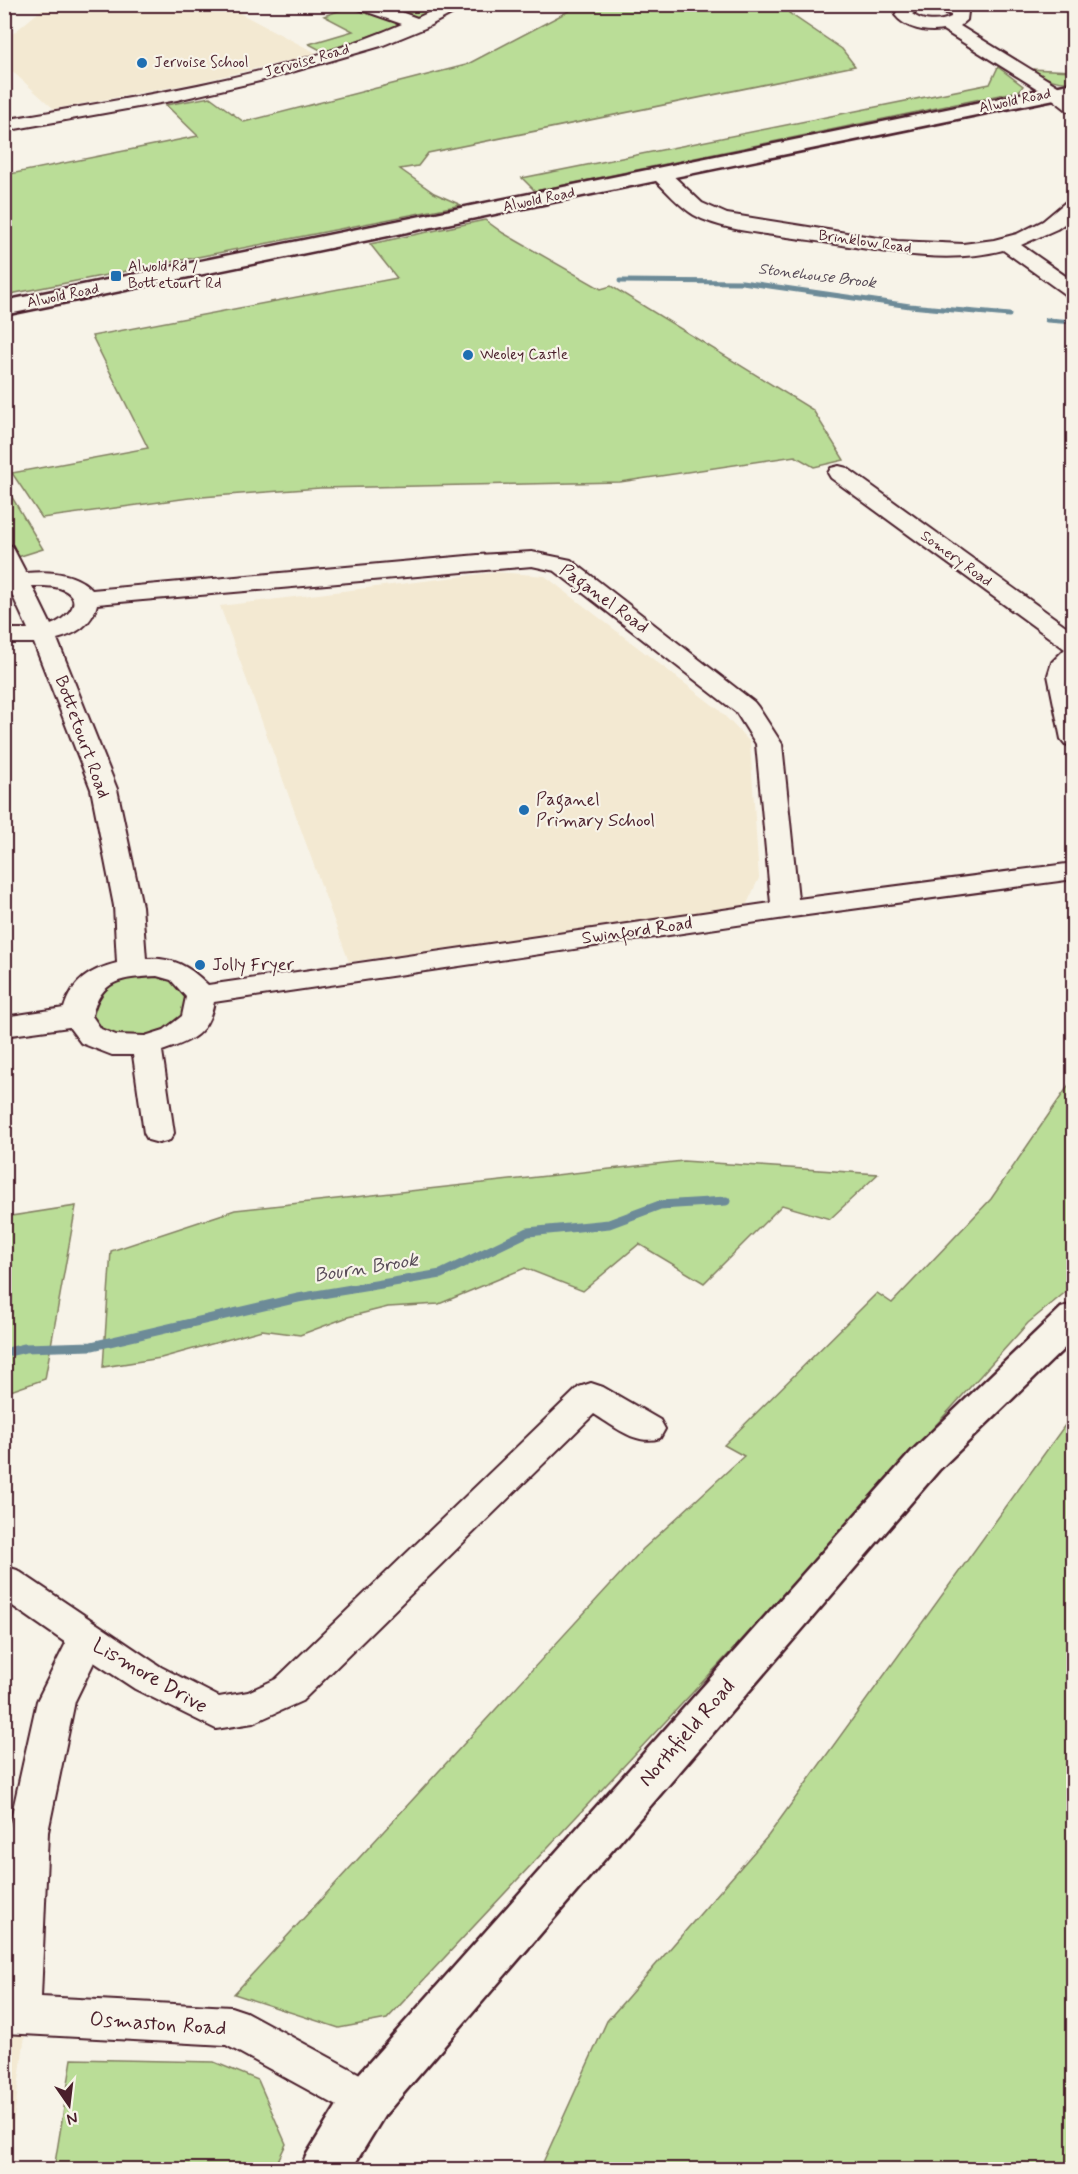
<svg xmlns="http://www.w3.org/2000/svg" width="1078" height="2174" font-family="Mynerve,sans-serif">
	<rect width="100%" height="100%" fill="#f7f3e8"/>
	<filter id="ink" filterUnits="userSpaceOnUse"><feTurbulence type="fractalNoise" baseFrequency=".0167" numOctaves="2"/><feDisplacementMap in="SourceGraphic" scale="12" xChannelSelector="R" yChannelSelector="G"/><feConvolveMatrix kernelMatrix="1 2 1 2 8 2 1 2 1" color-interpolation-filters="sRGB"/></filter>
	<g filter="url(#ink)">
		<path fill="#f3e9d2" d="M 222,4 L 318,54 L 194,83 L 54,109 L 13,72 L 5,74 L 4,41 L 47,5 Z
			M 497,572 L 545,576 L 718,709 L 750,742 L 759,878 L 746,906 L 349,962 L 220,606 Z
			M 4,2034 L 25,2035 L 7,2170 L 4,2169 Z"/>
		<path fill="#badd97" stroke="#827e61" stroke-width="1.5" d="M 582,4 L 802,5 L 789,13 L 842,49 L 855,66 L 428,153 L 418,166 L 400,169 L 434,193 L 461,205 L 5,295 L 5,175 L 198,136 L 166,105 L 210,97 L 244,122 L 466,65 Z
			M 355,5 L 448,5 L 395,27 L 324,52 L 309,44 L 353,31 L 324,16 Z
			M 998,67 L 1023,86 L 1019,91 L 535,191 L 522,178 L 990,84 Z
			M 1029,69 L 1073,71 L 1073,82 C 1056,84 1044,77 1029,69 Z
			M 485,220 L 503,233 L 601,289 L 611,286 L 813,410 L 844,460 L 814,467 L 795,456 L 620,482 L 320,488 L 189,498 L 42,518 L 12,473 L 148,448 L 92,336 L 397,278 L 370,244 Z
			M 4,484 L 43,549 L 5,561 L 4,561 Z
			M 109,975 L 180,976 L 195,1019 L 146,1044 L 93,1035 L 87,990 Z
			M 1073,1079 L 1073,1286 L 1028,1323 L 738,1644 L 387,2019 L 339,2028 L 234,1994 L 643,1549 L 744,1456 L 724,1445 L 877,1293 L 892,1303 L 991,1199 Z
			M 683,1161 L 878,1174 L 830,1219 L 782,1205 L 704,1283 L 639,1244 L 583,1291 L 525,1268 L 439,1304 L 388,1307 L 348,1317 L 300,1335 L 262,1330 L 161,1358 L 103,1367 L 111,1251 L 235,1210 Z
			M 76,1206 L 45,1379 L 5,1393 L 5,1217 Z
			M 1073,1414 L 1073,2169 L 540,2169 L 607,2021 L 768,1836 Z
			M 72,2059 L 214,2062 L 258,2080 L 286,2144 L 274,2169 L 54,2169 Z"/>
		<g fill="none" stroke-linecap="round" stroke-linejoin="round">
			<path stroke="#6d8b98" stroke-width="5" d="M 620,281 L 742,282 L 910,306 L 1009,315
				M 1047,320 L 1074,322"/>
			<path stroke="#6d8b98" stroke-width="9" d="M 4,1353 L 25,1348 L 92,1346 L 298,1298 L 441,1274 L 528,1232 L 609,1224 L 660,1205 L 726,1201"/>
			<defs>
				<path id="street" d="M 354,4 L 379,4 L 417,18 L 447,4 L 470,4 L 425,28 L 381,46 L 264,80 L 177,100 L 4,131 L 4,120 C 135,97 280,77 402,24 L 356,8 Z
					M 927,4 L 912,14 C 923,22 938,23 951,17 L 951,15 L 932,8 L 930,4 C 943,4 959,1 968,12 L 967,20 L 960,26 L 1061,88 L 1074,98 L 1074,112 L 1068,111 L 1049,96 L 943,30 C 926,33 906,29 895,15 L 902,4 Z
					M 660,168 L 667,170 L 702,203 L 727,214 L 897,241 L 963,244 L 994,240 L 1017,234 L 1043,221 L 1067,201 L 1074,199 L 1073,218 L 1057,229 L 1021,245 L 1074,282 L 1074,298 L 1067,296 L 1003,250 C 938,267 866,247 802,239 C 770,234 722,231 694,215 C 679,206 666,190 653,178 L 651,174 L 653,170 Z
					M 839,466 L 847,468 L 1074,632 L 1074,747 L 1065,744 L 1061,739 L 1048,675 L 1052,662 L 1065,649 L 831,478 L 828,473 L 831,468 Z
					M 4,544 L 12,546 L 26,573 C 49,571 76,572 92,590 L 478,555 L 532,552 L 571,560 L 754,702 L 758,707 L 782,744 L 798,899 L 1074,863 L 1074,879 L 785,918 L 214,1002 C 208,1034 192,1041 162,1051 L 174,1133 L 170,1140 L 159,1143 L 148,1140 L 144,1133 L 133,1055 L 112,1055 L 81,1043 L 69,1027 L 4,1036 L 4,1017 L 64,1008 C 73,980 90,970 117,963 L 114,906 L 91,789 L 34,643 L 4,643 L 4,629 L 28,629 L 10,590 L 4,591 ZM 532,566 L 555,571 L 736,712 L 756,744 L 771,903 L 208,985 C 189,966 173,957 146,959 L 142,906 L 117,789 L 57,639 C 76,634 92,625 97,604 ZM 32,586 C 43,586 56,585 66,591 C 85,603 63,621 51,625 ZM 157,976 L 171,980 L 186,997 L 182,1016 L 164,1030 L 145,1036 L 116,1035 L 101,1029 L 92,1016 C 101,978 123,978 157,976 Z
					M 591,1383 L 603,1387 L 660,1420 L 665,1429 L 660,1438 C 636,1446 614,1426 594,1414 L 302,1701 L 253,1723 L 216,1729 L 135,1689 L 94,1662 L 75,1701 L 48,1832 L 41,1997 L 231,2007 L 246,2012 L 382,2086 L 388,2100 L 382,2114 L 367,2120 L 352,2114 L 226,2045 L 4,2033 L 4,1902 L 8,1832 L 37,1701 L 66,1643 L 4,1600 L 4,1566 L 17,1570 L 161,1667 L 219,1697 L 248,1692 L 276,1679 L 579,1387 Z"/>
				<path id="secondary" d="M 1074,83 L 1074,95 L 4,315 L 4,301 Z
					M 1074,1304 L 1074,1339 L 939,1470 L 384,2116 L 351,2170 L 300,2170 L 307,2154 L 350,2084 L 913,1450 L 1061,1308 Z"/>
			</defs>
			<use href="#street" stroke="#4a1f2b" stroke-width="4"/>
			<use href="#secondary" stroke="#4a1f2b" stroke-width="5"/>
			<use href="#street" fill="#f7f3e8" fill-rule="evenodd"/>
			<use href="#secondary" fill="#f7f3e8" fill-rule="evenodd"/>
		</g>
	</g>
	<g fill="#1f6fb2" stroke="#f7f3e8" stroke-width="2">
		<circle cx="142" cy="63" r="6"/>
		<rect x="110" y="270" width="12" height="12" rx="3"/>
		<circle cx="468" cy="355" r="6"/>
		<circle cx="524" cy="810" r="6"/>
		<circle cx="200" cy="965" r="6"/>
	</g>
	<g text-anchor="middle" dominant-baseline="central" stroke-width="4.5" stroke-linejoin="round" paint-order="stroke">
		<g font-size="15" fill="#4a1f2b" stroke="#f7f3e8">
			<text transform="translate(307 61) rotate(-16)">Jervoise Road</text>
			<text transform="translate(1015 101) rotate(-12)">Alwold Road</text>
			<text transform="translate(539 200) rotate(-12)">Alwold Road</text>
			<text transform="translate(865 242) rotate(8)">Brinklow Road</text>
			<text transform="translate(63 296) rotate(-12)">Alwold Road</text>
			<text transform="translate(956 559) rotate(36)">Somery Road</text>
		</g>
		<g font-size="15" fill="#4a1f2b" stroke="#f7f3e8" text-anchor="start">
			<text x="154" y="63">Jervoise School</text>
			<text x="128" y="267">Alwold Rd /<tspan x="128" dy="17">Bottetourt Rd</tspan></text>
			<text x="480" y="355">Weoley Castle</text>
		</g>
		<g font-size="16" font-style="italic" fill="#584c58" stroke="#f7f3e8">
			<text transform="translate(817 276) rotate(7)">Stonehouse Brook</text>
		</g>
		<g font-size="18" fill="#4a1f2b" stroke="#f7f3e8">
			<text transform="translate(604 599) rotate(36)">Paganel Road</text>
			<text transform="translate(82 737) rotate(70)">Bottetourt Road</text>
			<text transform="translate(637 931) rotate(-8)">Swinford Road</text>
		</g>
		<g font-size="18" fill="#4a1f2b" stroke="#f7f3e8" text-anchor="start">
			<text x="536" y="800">Paganel<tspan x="536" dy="21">Primary School</tspan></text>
			<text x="212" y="965">Jolly Fryer</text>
		</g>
		<g font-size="20" font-style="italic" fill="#584c58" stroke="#f7f3e8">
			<text transform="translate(366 1268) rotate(-9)">Bourn Brook</text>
		</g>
		<g font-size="21" fill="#4a1f2b" stroke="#f7f3e8">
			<text transform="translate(150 1676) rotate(30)">Lismore Drive</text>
			<text transform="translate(687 1733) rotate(-49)">Northfield Road</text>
			<text transform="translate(158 2024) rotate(4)">Osmaston Road</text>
		</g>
	</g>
	<rect width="1078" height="2174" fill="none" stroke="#f7f3e8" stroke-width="24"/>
	<rect x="12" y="12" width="1054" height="2150" fill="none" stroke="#4a1f2b" stroke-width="2" filter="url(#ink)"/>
	<g transform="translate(69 2105) rotate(166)" stroke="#f7f3e8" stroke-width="4.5" paint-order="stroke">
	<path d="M0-4.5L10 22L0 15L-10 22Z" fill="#4a1f2b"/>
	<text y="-9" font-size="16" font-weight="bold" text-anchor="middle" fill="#4a1f2b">N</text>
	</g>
</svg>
